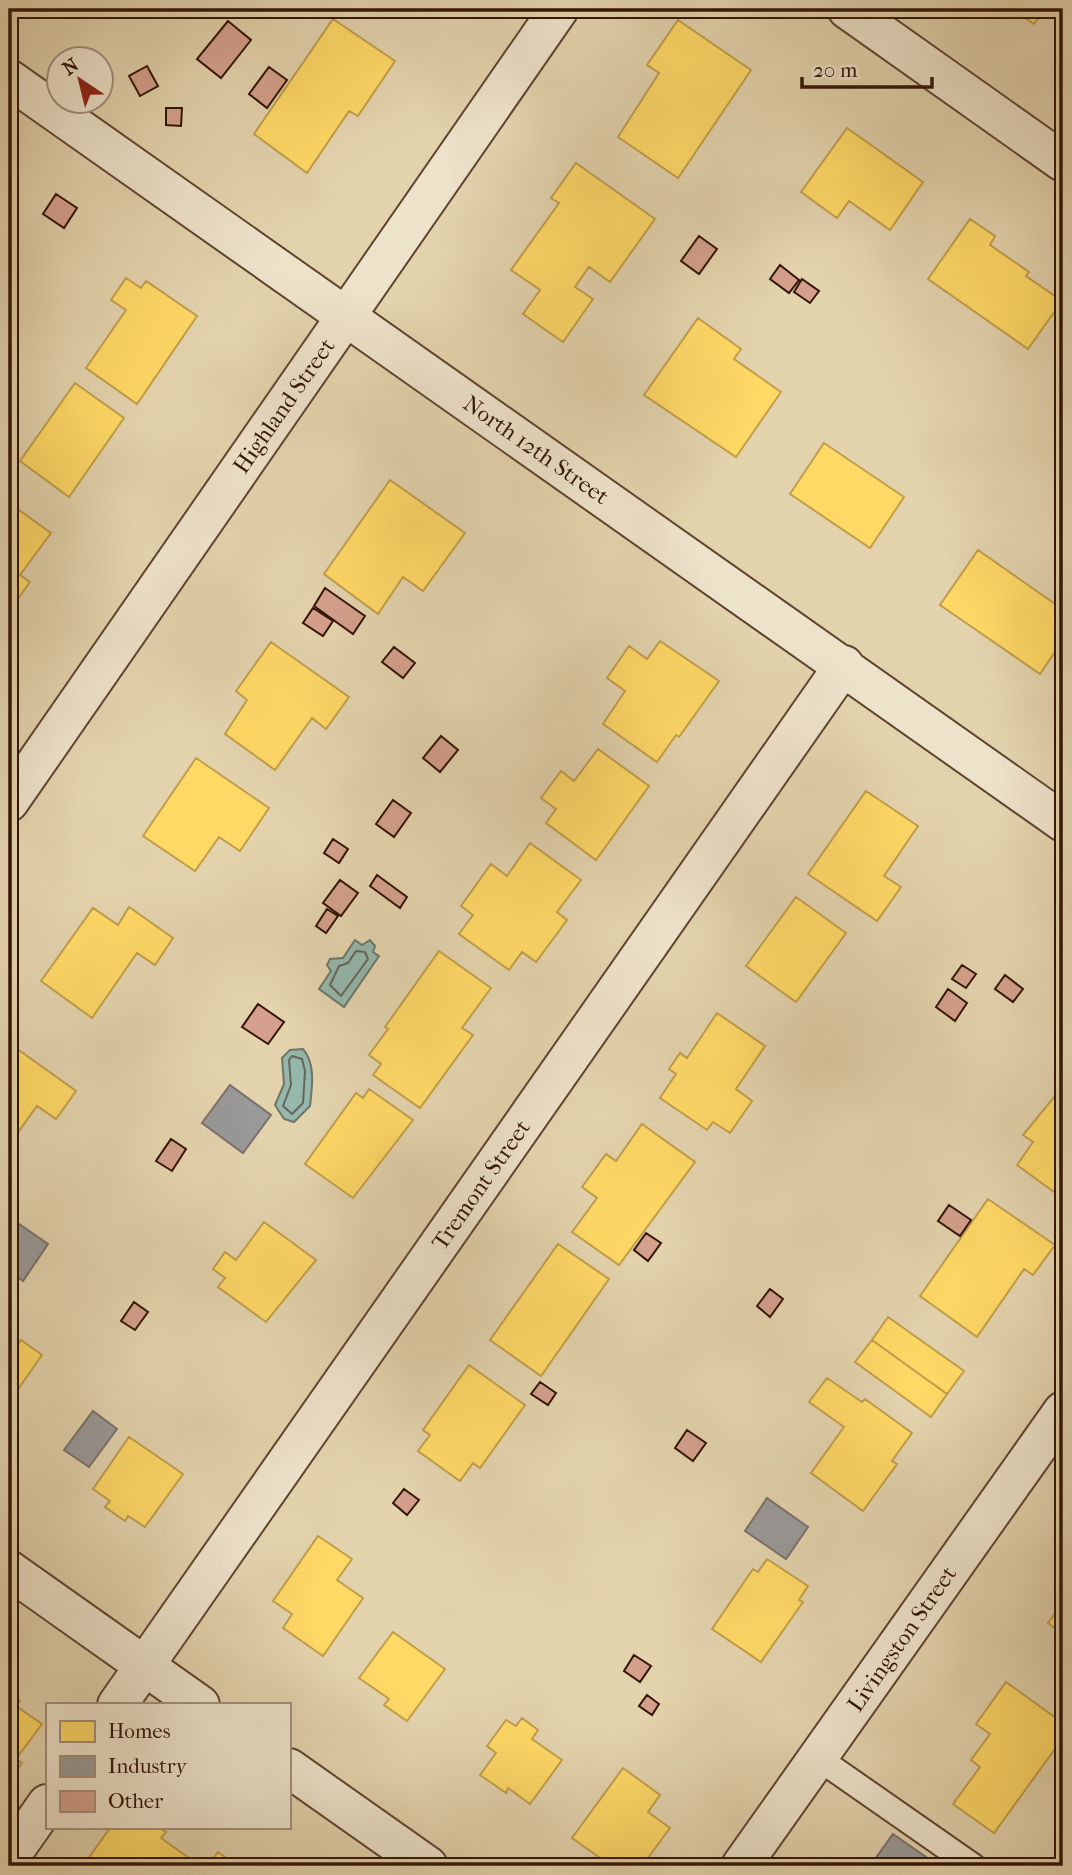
<svg xmlns="http://www.w3.org/2000/svg" width="1072" height="1875" font-family="'IM FELL French Canon',serif">
	<rect width="100%" height="100%" fill="#e3d3ad"/>
	<filter id="stains"><feTurbulence type="fractalNoise" baseFrequency=".00286" numOctaves="4"/><feColorMatrix values="0 0 0 0 .2 0 0 0 0 .09 0 0 0 0 .02 0 0 0 .5 -.17"/></filter>
	<radialGradient id="worn" r=".72"><stop offset=".6" stop-color="#630" stop-opacity="0"/><stop offset="1" stop-color="#630" stop-opacity=".3"/></radialGradient>
	<path fill="#95b7ac" stroke="#6e766a" stroke-width="2" d="M 355,940 L 362,945 L 370,940 L 375,946 L 373,952 L 379,956 L 344,1007 L 319,989 L 331,971 L 327,965 L 330,959 L 343,958 Z
		M 303,1049 C 316,1064 312,1087 310,1106 L 294,1122 L 284,1119 L 275,1105 L 284,1084 L 282,1058 L 290,1050 Z"/>
	<path fill="#ffd966" stroke="#c29e4a" stroke-width="2" d="M 1012,9 L 1045,9 L 1034,24 Z
		M 333,19 L 395,61 L 358,116 L 349,111 L 307,173 L 254,134 Z
		M 678,20 L 751,70 L 678,178 L 618,137 L 659,73 L 647,65 Z
		M 847,128 L 923,182 L 890,230 L 849,201 L 837,218 L 801,192 Z
		M 576,163 L 655,219 L 610,282 L 589,267 L 575,287 L 593,299 L 563,342 L 523,314 L 540,290 L 511,270 L 559,203 L 551,198 Z
		M 970,219 L 995,236 L 990,245 L 1029,272 L 1026,276 L 1062,301 L 1028,349 L 928,279 Z
		M 126,278 L 141,288 L 146,281 L 197,316 L 137,404 L 86,368 L 126,310 L 111,300 Z
		M 698,318 L 741,349 L 734,359 L 781,392 L 736,457 L 644,395 Z
		M 75,383 L 124,418 L 69,497 L 20,461 Z
		M 824,443 L 904,497 L 870,548 L 790,494 Z
		M 390,480 L 465,533 L 423,591 L 403,577 L 378,614 L 324,574 Z
		M 9,503 L 51,533 L 20,575 L 30,582 L 9,611 Z
		M 978,550 L 1058,606 L 1055,610 L 1063,616 L 1063,640 L 1040,674 L 940,605 Z
		M 660,641 L 719,681 L 679,737 L 676,735 L 657,762 L 603,724 L 625,691 L 607,678 L 629,646 L 647,659 Z
		M 271,642 L 349,697 L 326,729 L 312,718 L 275,770 L 225,734 L 247,700 L 236,691 Z
		M 598,749 L 649,786 L 596,860 L 546,823 L 556,809 L 541,798 L 561,771 L 574,781 Z
		M 196,758 L 269,808 L 240,851 L 219,837 L 195,871 L 143,836 Z
		M 866,791 L 918,826 L 884,876 L 901,887 L 877,921 L 808,874 Z
		M 530,843 L 581,880 L 557,912 L 567,920 L 536,962 L 522,952 L 509,970 L 459,934 L 473,915 L 461,906 L 491,864 L 507,876 Z
		M 796,897 L 846,933 L 796,1002 L 746,966 Z
		M 129,907 L 173,938 L 155,965 L 137,953 L 92,1018 L 41,981 L 93,908 L 118,925 Z
		M 439,951 L 491,988 L 462,1028 L 473,1035 L 420,1108 L 373,1075 L 381,1064 L 369,1055 L 388,1029 L 385,1027 Z
		M 717,1013 L 765,1046 L 736,1089 L 752,1101 L 730,1133 L 713,1122 L 707,1130 L 660,1098 L 676,1074 L 669,1069 L 680,1053 L 687,1058 Z
		M 9,1043 L 76,1091 L 56,1119 L 37,1106 L 9,1145 Z
		M 1063,1086 L 1063,1193 L 1061,1197 L 1017,1165 L 1033,1142 L 1023,1135 Z
		M 369,1089 L 413,1120 L 353,1198 L 305,1164 L 356,1093 L 363,1098 Z
		M 642,1124 L 695,1162 L 619,1265 L 572,1232 L 597,1198 L 582,1187 L 606,1154 L 616,1161 Z
		M 988,1199 L 1055,1245 L 1033,1275 L 1024,1269 L 977,1337 L 920,1296 Z
		M 264,1222 L 316,1260 L 266,1322 L 218,1287 L 225,1278 L 213,1269 L 225,1252 L 236,1260 Z
		M 558,1244 L 609,1279 L 541,1376 L 490,1340 Z
		M 888,1317 L 964,1371 L 947,1394 L 872,1340 Z
		M 21,1340 L 42,1355 L 9,1402 L 9,1350 L 12,1352 Z
		M 872,1340 L 947,1394 L 931,1417 L 855,1362 Z
		M 469,1365 L 525,1405 L 480,1468 L 473,1463 L 460,1481 L 418,1451 L 430,1435 L 423,1430 Z
		M 827,1378 L 862,1402 L 865,1399 L 912,1433 L 892,1461 L 897,1464 L 863,1511 L 811,1473 L 844,1427 L 809,1402 Z
		M 129,1437 L 183,1474 L 145,1527 L 128,1516 L 125,1521 L 105,1507 L 110,1501 L 93,1489 Z
		M 318,1536 L 352,1559 L 337,1580 L 363,1598 L 323,1656 L 283,1628 L 292,1614 L 273,1601 Z
		M 767,1559 L 808,1586 L 799,1600 L 803,1602 L 761,1662 L 712,1629 L 753,1569 L 758,1572 Z
		M 1063,1602 L 1063,1634 L 1048,1623 Z
		M 393,1632 L 445,1669 L 407,1721 L 384,1705 L 389,1699 L 359,1678 Z
		M 1006,1682 L 1063,1723 L 1063,1738 L 994,1833 L 953,1804 L 980,1767 L 971,1760 L 990,1734 L 976,1724 Z
		M 10,1694 L 20,1701 L 16,1706 L 42,1724 L 16,1759 L 22,1763 L 10,1779 Z
		M 522,1718 L 538,1730 L 532,1739 L 562,1760 L 530,1804 L 508,1788 L 506,1793 L 480,1775 L 496,1753 L 487,1746 L 506,1720 L 516,1726 Z
		M 623,1768 L 660,1795 L 648,1812 L 670,1828 L 642,1866 L 603,1866 L 597,1862 L 600,1858 L 572,1838 Z
		M 110,1828 L 159,1828 L 166,1832 L 161,1838 L 189,1858 L 183,1866 L 90,1866 L 85,1863 Z
		M 218,1852 L 238,1866 L 207,1866 Z"/>
	<path fill="#999" stroke="#7a716d" stroke-width="2" d="M 230,1085 L 271,1115 L 243,1153 L 202,1123 Z
		M 9,1217 L 48,1244 L 23,1281 L 9,1271 Z
		M 93,1411 L 117,1429 L 89,1467 L 64,1450 Z
		M 767,1498 L 808,1527 L 786,1559 L 745,1531 Z
		M 893,1834 L 939,1866 L 870,1866 Z"/>
	<g fill="none" stroke-linecap="round" stroke-linejoin="round">
		<path stroke="#64665a" stroke-width="2" d="M 356,951 L 365,952 L 368,959 L 341,996 L 330,985 L 339,966 L 348,963 Z
			M 292,1056 L 302,1059 L 305,1071 L 303,1103 L 292,1114 L 283,1106 L 291,1085 L 289,1060 Z"/>
	</g>
	<path fill="#d4a08c" stroke="#331507" stroke-width="2" d="M 228,21 L 251,40 L 221,78 L 197,59 Z
		M 147,66 L 158,86 L 140,96 L 129,76 Z
		M 269,67 L 287,80 L 267,108 L 249,94 Z
		M 166,108 L 182,108 L 181,126 L 166,125 Z
		M 56,194 L 77,208 L 64,228 L 43,214 Z
		M 699,236 L 717,249 L 699,274 L 681,261 Z
		M 780,265 L 799,280 L 789,293 L 770,279 Z
		M 802,279 L 819,291 L 810,303 L 794,292 Z
		M 325,588 L 365,616 L 353,634 L 314,606 Z
		M 313,608 L 333,621 L 323,636 L 303,623 Z
		M 394,647 L 415,663 L 403,678 L 382,662 Z
		M 441,736 L 458,750 L 440,772 L 423,758 Z
		M 393,800 L 411,813 L 394,837 L 376,824 Z
		M 333,839 L 348,849 L 339,863 L 324,853 Z
		M 377,875 L 407,897 L 400,908 L 370,886 Z
		M 340,880 L 358,893 L 341,916 L 323,903 Z
		M 327,909 L 338,916 L 326,933 L 316,926 Z
		M 962,965 L 976,974 L 966,988 L 952,979 Z
		M 1005,975 L 1023,989 L 1013,1002 L 995,989 Z
		M 948,989 L 967,1003 L 955,1021 L 936,1007 Z
		M 258,1004 L 284,1022 L 268,1044 L 242,1027 Z
		M 171,1139 L 186,1149 L 172,1171 L 156,1161 Z
		M 949,1205 L 971,1220 L 960,1236 L 938,1221 Z
		M 646,1233 L 661,1243 L 648,1261 L 634,1250 Z
		M 770,1289 L 783,1299 L 770,1317 L 757,1306 Z
		M 134,1302 L 148,1312 L 135,1330 L 121,1321 Z
		M 540,1382 L 556,1393 L 548,1405 L 531,1394 Z
		M 687,1430 L 706,1443 L 693,1461 L 675,1448 Z
		M 404,1489 L 419,1500 L 407,1515 L 393,1503 Z
		M 634,1655 L 651,1666 L 640,1682 L 624,1671 Z
		M 647,1695 L 659,1704 L 652,1715 L 639,1706 Z"/>
	<g fill="none" stroke-linecap="round" stroke-linejoin="round">
		<defs>
			<path id="service" d="M 818,1758 L 973,1866"/>
			<path id="minor" d="M 847,9 L 1063,162
				M 9,79 L 1063,822
				M 9,802 L 559,9
				M 9,1570 L 200,1705
				M 117,1705 L 844,665
				M 289,1768 L 428,1866
				M 9,1858 L 47,1804
				M 741,1866 L 1063,1411"/>
		</defs>
		<use href="#service" stroke="#5f4430" stroke-width="28"/>
		<use href="#minor" stroke="#5f4430" stroke-width="42"/>
		<use href="#service" stroke="#ede2ca" stroke-width="24"/>
		<use href="#minor" stroke="#ede2ca" stroke-width="38"/>
	</g>
	<g text-anchor="middle" dominant-baseline="central" stroke-width="7" stroke-linejoin="round" paint-order="stroke">
		<g font-size="23" fill="#331507" stroke="#ede2ca">
			<text transform="translate(284 406) rotate(-55)">Highland Street</text>
			<text transform="translate(536 450) rotate(35)">North 12th Street</text>
			<text transform="translate(481 1185) rotate(-55)">Tremont Street</text>
			<text transform="translate(902 1639) rotate(-55)">Livingston Street</text>
		</g>
	</g>
	<rect width="1072" height="1875" fill="none" stroke="#e3d3ad" stroke-width="35"/>
	<rect x="10" y="10" width="1051" height="1854" fill="none" stroke="#331507" stroke-width="3.5"/>
	<rect x="18" y="18" width="1037" height="1840" fill="none" stroke="#331507" stroke-width="2"/>
	<rect x="46" y="1703" width="245" height="126" fill="#ede2ca" stroke="#a3907c" stroke-width="2"/>
	<rect x="60" y="1721" width="35" height="21" fill="#ffd966" stroke="#a3907c" stroke-width="2"/>
	<text x="108" y="1738" font-size="21" fill="#331507">Homes</text>
	<rect x="60" y="1756" width="35" height="21" fill="#999999" stroke="#a3907c" stroke-width="2"/>
	<text x="108" y="1773" font-size="21" fill="#331507">Industry</text>
	<rect x="60" y="1791" width="35" height="21" fill="#d4a08c" stroke="#a3907c" stroke-width="2"/>
	<text x="108" y="1808" font-size="21" fill="#331507">Other</text>
	<g transform="translate(80 80) rotate(325)"><circle r="33" fill="#ede2ca" stroke="#a3907c" stroke-width="2"/>
	<path d="M0-5L12 26L0 18L-12 26Z" fill="#8f2418"/>
	<text y="-10" font-size="19" font-weight="bold" text-anchor="middle" fill="#331507">N</text>
	</g>
	<path d="M802 77v10h130v-10" fill="none" stroke="#331507" stroke-width="3.5"/>
	<text x="813" y="77" font-size="21" fill="#331507" stroke="#ede2ca" stroke-width="5" paint-order="stroke">20 m</text>
	<rect width="100%" height="100%" filter="url(#stains)"/>
	<rect width="100%" height="100%" fill="url(#worn)"/>
</svg>
